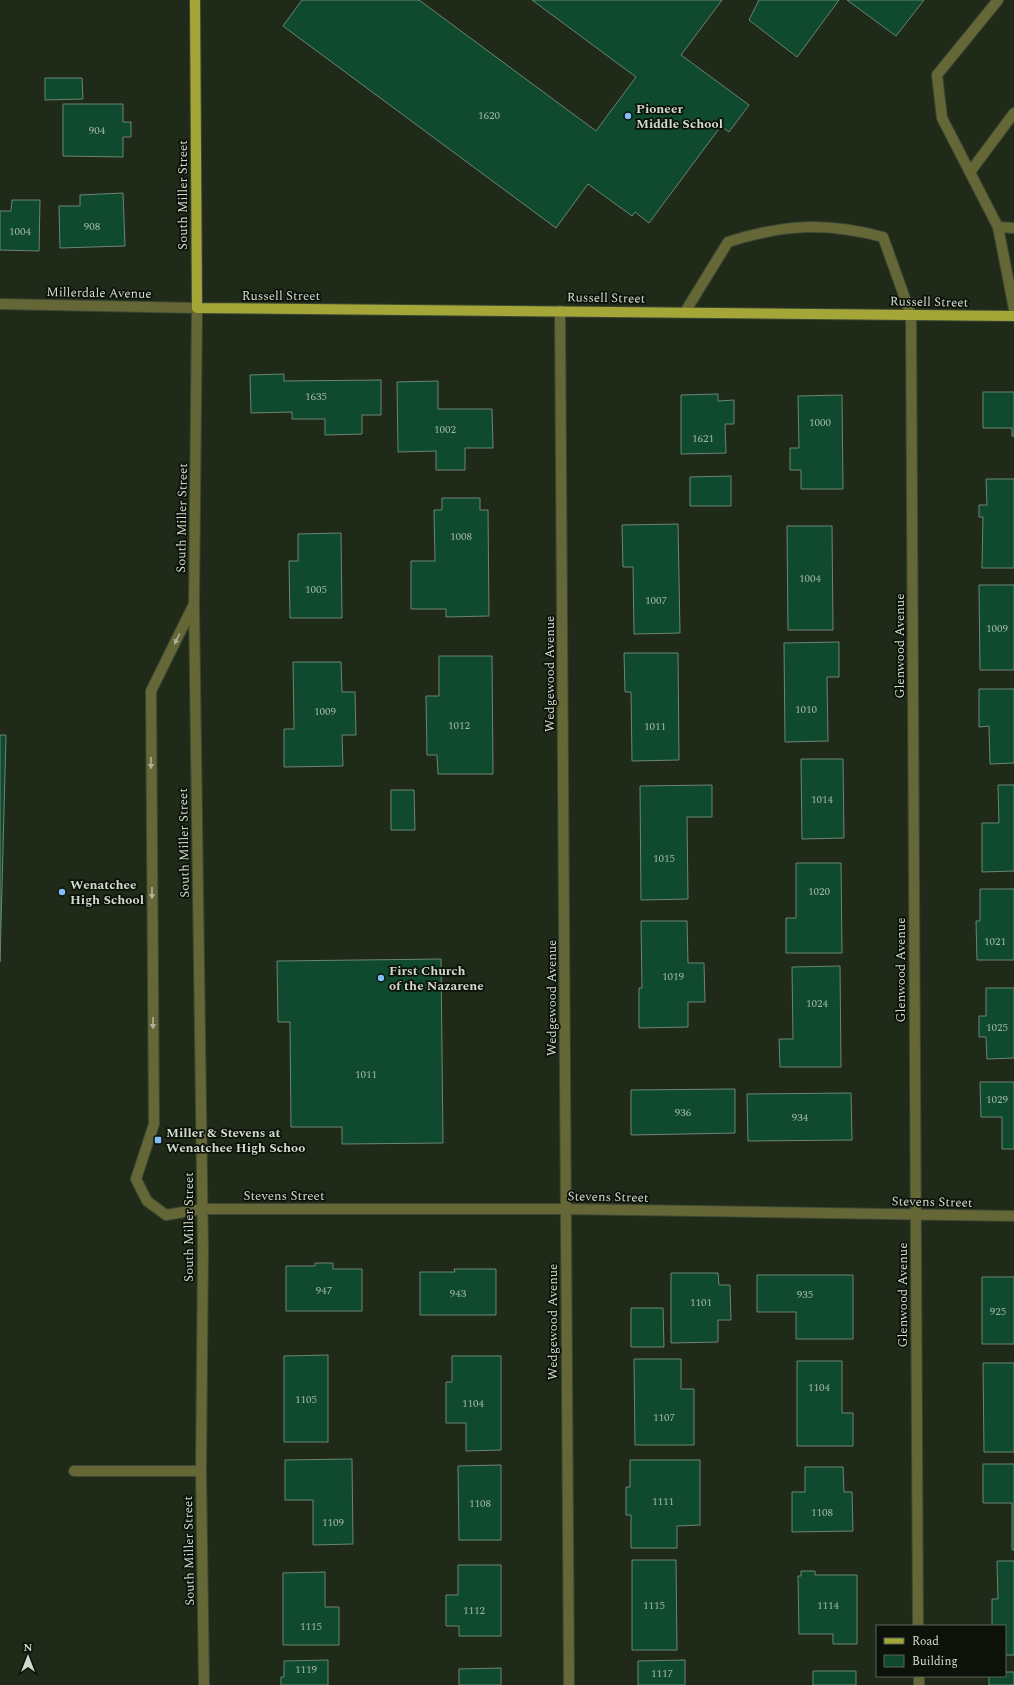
<svg xmlns="http://www.w3.org/2000/svg" width="1014" height="1685" font-family="Spectral,serif">
	<rect width="100%" height="100%" fill="#1f2b18"/>
	<path fill="#0f492e" stroke="#6c8575" d="M 302,0 L 419,0 L 596,131 L 636,77 L 532,0 L 722,0 L 681,55 L 749,105 L 729,132 L 721,126 L 649,223 L 635,212 L 632,216 L 588,184 L 556,228 L 283,26 Z
		M 759,0 L 839,0 L 797,57 L 749,20 Z
		M 847,0 L 924,0 L 896,36 Z
		M 45,78 L 82,78 L 83,99 L 45,100 Z
		M 63,104 L 123,104 L 123,122 L 131,122 L 131,137 L 123,137 L 123,157 L 63,156 Z
		M 123,193 L 125,246 L 60,248 L 59,206 L 80,206 L 80,195 Z
		M 12,200 L 40,200 L 39,251 L 0,250 L 0,211 L 11,211 Z
		M 284,374 L 284,381 L 381,380 L 381,415 L 362,415 L 362,434 L 325,435 L 325,419 L 292,419 L 292,412 L 251,413 L 250,375 Z
		M 438,381 L 438,409 L 492,409 L 493,448 L 465,448 L 465,470 L 436,470 L 436,451 L 398,452 L 397,382 Z
		M 983,392 L 1014,392 L 1014,436 L 1012,436 L 1012,428 L 983,428 Z
		M 718,394 L 718,401 L 734,400 L 734,424 L 725,424 L 726,453 L 681,454 L 681,395 Z
		M 842,395 L 843,489 L 801,489 L 801,470 L 790,470 L 790,448 L 799,448 L 798,396 Z
		M 731,476 L 731,506 L 690,506 L 690,477 Z
		M 986,479 L 1014,479 L 1014,568 L 982,568 L 983,517 L 979,517 L 979,505 L 987,505 Z
		M 442,498 L 480,498 L 480,510 L 488,510 L 489,616 L 446,617 L 446,609 L 411,609 L 411,561 L 435,561 L 434,510 L 442,510 Z
		M 678,524 L 680,633 L 634,634 L 633,567 L 623,567 L 622,525 Z
		M 787,526 L 832,526 L 833,630 L 788,630 Z
		M 341,533 L 342,618 L 290,618 L 289,561 L 298,561 L 298,534 Z
		M 979,585 L 1014,585 L 1014,670 L 980,670 Z
		M 839,642 L 839,677 L 827,677 L 828,741 L 785,742 L 784,643 Z
		M 624,653 L 678,653 L 679,760 L 632,761 L 631,692 L 625,692 Z
		M 439,656 L 492,656 L 493,774 L 438,774 L 437,755 L 427,755 L 426,696 L 439,696 Z
		M 293,662 L 341,662 L 342,692 L 355,692 L 356,735 L 342,735 L 343,766 L 284,767 L 284,729 L 294,729 Z
		M 979,689 L 1014,689 L 1014,763 L 990,764 L 989,726 L 979,727 Z
		M 0,735 L 6,735 L 0,962 Z
		M 801,759 L 843,759 L 844,838 L 802,839 Z
		M 712,785 L 712,817 L 687,817 L 688,899 L 641,900 L 640,786 Z
		M 998,785 L 1014,785 L 1014,871 L 982,872 L 982,823 L 999,823 Z
		M 391,790 L 414,790 L 415,830 L 391,830 Z
		M 796,863 L 841,863 L 842,953 L 786,953 L 786,918 L 796,918 Z
		M 980,889 L 1014,889 L 1014,960 L 977,960 L 976,921 L 980,921 Z
		M 641,921 L 687,921 L 688,963 L 704,963 L 705,1002 L 688,1002 L 688,1027 L 639,1028 L 639,988 L 642,988 Z
		M 441,959 L 443,1143 L 342,1144 L 342,1127 L 291,1127 L 290,1022 L 278,1022 L 277,961 Z
		M 840,966 L 841,1067 L 780,1067 L 779,1039 L 793,1039 L 792,967 Z
		M 986,988 L 1014,988 L 1014,1058 L 987,1059 L 986,1037 L 979,1037 L 979,1016 L 986,1016 Z
		M 980,1082 L 1014,1082 L 1014,1149 L 1002,1149 L 1002,1117 L 981,1117 Z
		M 735,1089 L 735,1133 L 631,1135 L 631,1090 Z
		M 851,1093 L 852,1140 L 748,1141 L 747,1094 Z
		M 315,1263 L 333,1263 L 333,1269 L 362,1269 L 362,1311 L 286,1311 L 286,1266 L 315,1266 Z
		M 454,1269 L 496,1269 L 496,1315 L 420,1315 L 420,1272 L 455,1272 Z
		M 671,1273 L 718,1273 L 719,1285 L 730,1285 L 731,1320 L 718,1320 L 718,1342 L 671,1343 Z
		M 757,1275 L 853,1275 L 853,1339 L 796,1339 L 796,1312 L 757,1312 Z
		M 982,1277 L 1014,1277 L 1014,1344 L 982,1344 Z
		M 631,1308 L 663,1308 L 664,1347 L 631,1347 Z
		M 328,1355 L 328,1442 L 284,1442 L 284,1356 Z
		M 452,1356 L 501,1356 L 501,1450 L 466,1451 L 466,1423 L 446,1423 L 446,1382 L 452,1382 Z
		M 634,1359 L 681,1359 L 681,1389 L 694,1389 L 694,1445 L 635,1445 Z
		M 797,1361 L 842,1361 L 842,1413 L 853,1413 L 853,1446 L 797,1446 Z
		M 983,1363 L 1014,1363 L 1014,1452 L 984,1452 Z
		M 352,1459 L 353,1544 L 313,1545 L 313,1500 L 285,1500 L 285,1460 Z
		M 630,1460 L 700,1460 L 700,1525 L 677,1526 L 677,1548 L 631,1548 L 631,1515 L 626,1515 L 626,1487 L 630,1487 Z
		M 983,1464 L 1014,1464 L 1014,1550 L 1012,1550 L 1012,1503 L 983,1503 Z
		M 501,1465 L 501,1540 L 459,1540 L 458,1466 Z
		M 805,1467 L 843,1467 L 844,1492 L 852,1492 L 853,1531 L 792,1532 L 792,1492 L 805,1492 Z
		M 632,1560 L 676,1560 L 677,1650 L 632,1650 Z
		M 997,1561 L 1014,1561 L 1014,1655 L 1005,1655 L 1005,1626 L 992,1626 L 992,1599 L 998,1599 Z
		M 458,1565 L 501,1565 L 501,1636 L 459,1636 L 459,1626 L 446,1626 L 446,1595 L 458,1595 Z
		M 801,1571 L 815,1571 L 815,1575 L 857,1575 L 857,1644 L 833,1644 L 833,1634 L 799,1634 L 798,1576 L 801,1576 Z
		M 325,1572 L 325,1607 L 339,1607 L 339,1645 L 283,1645 L 283,1573 Z
		M 328,1660 L 328,1685 L 281,1685 L 281,1677 L 284,1677 L 284,1661 Z
		M 685,1660 L 685,1685 L 638,1685 L 638,1661 Z
		M 501,1668 L 501,1685 L 459,1685 L 459,1669 Z
		M 813,1671 L 856,1671 L 856,1685 L 813,1685 Z
		M 1005,1672 L 1014,1672 L 1014,1685 L 989,1685 L 989,1676 L 1005,1676 Z"/>
	<g fill="none" stroke-linecap="round" stroke-linejoin="round">
		<defs>
			<path id="minor" d="M 998,0 L 937,75 L 942,118 L 998,227 L 1014,309
				M 970,172 L 1014,113
				M 998,227 L 1014,228
				M 0,304 L 197,308 L 194,604 L 203,1250 L 201,1471 L 204,1685
				M 560,311 L 569,1685
				M 685,312 L 728,242 C 785,224 826,222 883,237 L 911,315 L 918,1626
				M 193,606 L 151,691 L 154,1124 L 136,1179 L 147,1201 L 166,1215 L 202,1209 L 566,1209 L 1014,1216
				M 74,1471 L 201,1471
				M 919,1676 L 919,1685"/>
			<path id="major" d="M 195,0 L 197,308 L 1014,316"/>
		</defs>
		<use href="#minor" stroke="#3c4735" stroke-width="12"/>
		<use href="#major" stroke="#3c4735" stroke-width="12"/>
		<use href="#minor" stroke="#656736" stroke-width="10"/>
		<use href="#major" stroke="#a4a738" stroke-width="10"/>
	</g>
	<defs><path id="oneway-solid" d="M-6-.8H1V-3.2L6.5 0L1 3.2V.8H-6Z"/></defs>
	<g fill="#acb299">
		<use href="#oneway-solid" transform="translate(177 639) rotate(116)"/>
		<use href="#oneway-solid" transform="translate(151 763) rotate(90)"/>
		<use href="#oneway-solid" transform="translate(152 893) rotate(90)"/>
		<use href="#oneway-solid" transform="translate(153 1023) rotate(90)"/>
	</g>
	<g fill="#83bcfb" stroke="#0c1209" stroke-width="1.5">
		<circle cx="628" cy="116" r="4"/>
		<circle cx="62" cy="892" r="4"/>
		<circle cx="381" cy="978" r="4"/>
		<rect x="154" y="1136" width="8" height="8" rx="2"/>
	</g>
	<g text-anchor="middle" dominant-baseline="central" stroke-width="3.5" stroke-linejoin="round" paint-order="stroke">
		<g font-size="11" fill="#a1b6a6">
			<text x="489" y="115">1620</text>
			<text x="97" y="130">904</text>
			<text x="92" y="226">908</text>
			<text x="20" y="231">1004</text>
			<text x="316" y="396">1635</text>
			<text x="820" y="422">1000</text>
			<text x="445" y="429">1002</text>
			<text x="703" y="438">1621</text>
			<text x="461" y="536">1008</text>
			<text x="810" y="578">1004</text>
			<text x="316" y="589">1005</text>
			<text x="656" y="600">1007</text>
			<text x="997" y="628">1009</text>
			<text x="806" y="709">1010</text>
			<text x="325" y="711">1009</text>
			<text x="459" y="725">1012</text>
			<text x="655" y="726">1011</text>
			<text x="822" y="799">1014</text>
			<text x="664" y="858">1015</text>
			<text x="819" y="891">1020</text>
			<text x="995" y="941">1021</text>
			<text x="673" y="976">1019</text>
			<text x="817" y="1003">1024</text>
			<text x="997" y="1027">1025</text>
			<text x="366" y="1074">1011</text>
			<text x="997" y="1099">1029</text>
			<text x="683" y="1112">936</text>
			<text x="800" y="1117">934</text>
			<text x="324" y="1290">947</text>
			<text x="458" y="1293">943</text>
			<text x="805" y="1294">935</text>
			<text x="701" y="1302">1101</text>
			<text x="998" y="1311">925</text>
			<text x="819" y="1387">1104</text>
			<text x="306" y="1399">1105</text>
			<text x="473" y="1403">1104</text>
			<text x="664" y="1417">1107</text>
			<text x="663" y="1501">1111</text>
			<text x="480" y="1503">1108</text>
			<text x="822" y="1512">1108</text>
			<text x="333" y="1522">1109</text>
			<text x="654" y="1605">1115</text>
			<text x="828" y="1605">1114</text>
			<text x="474" y="1610">1112</text>
			<text x="311" y="1626">1115</text>
			<text x="306" y="1669">1119</text>
			<text x="662" y="1673">1117</text>
		</g>
		<g font-size="13" font-weight="bold" fill="#d2dace" stroke="#0c1209" text-anchor="start">
			<text x="636" y="109">Pioneer<tspan x="636" dy="15">Middle School</tspan></text>
			<text x="70" y="885">Wenatchee<tspan x="70" dy="15">High School</tspan></text>
			<text x="389" y="971">First Church<tspan x="389" dy="15">of the Nazarene</tspan></text>
			<text x="166" y="1133">Miller &amp; Stevens at<tspan x="166" dy="15">Wenatchee High Schoo</tspan></text>
		</g>
		<g font-size="13" fill="#d2dace" stroke="#0c1209">
			<text transform="translate(183 195) rotate(-90)">South Miller Street</text>
			<text transform="translate(99 293) rotate(1)">Millerdale Avenue</text>
			<text x="281" y="296">Russell Street</text>
			<text transform="translate(606 298) rotate(1)">Russell Street</text>
			<text transform="translate(929 302) rotate(1)">Russell Street</text>
			<text transform="translate(182 518) rotate(-89)">South Miller Street</text>
			<text transform="translate(900 646) rotate(-90)">Glenwood Avenue</text>
			<text transform="translate(550 674) rotate(-90)">Wedgewood Avenue</text>
			<text transform="translate(184 843) rotate(-91)">South Miller Street</text>
			<text transform="translate(901 970) rotate(-90)">Glenwood Avenue</text>
			<text transform="translate(552 998) rotate(-90)">Wedgewood Avenue</text>
			<text x="284" y="1196">Stevens Street</text>
			<text transform="translate(608 1197) rotate(1)">Stevens Street</text>
			<text transform="translate(932 1202) rotate(1)">Stevens Street</text>
			<text transform="translate(189 1227) rotate(-90)">South Miller Street</text>
			<text transform="translate(903 1295) rotate(-90)">Glenwood Avenue</text>
			<text transform="translate(553 1322) rotate(-90)">Wedgewood Avenue</text>
			<text transform="translate(189 1551) rotate(-91)">South Miller Street</text>
		</g>
	</g>
	<rect x="876" y="1625" width="130" height="52" fill="#0c1209" stroke="#5b6258"/>
	<rect x="884" y="1638" width="20" height="6" fill="#a4a738" stroke="#5b6258"/>
	<text x="912" y="1645" font-size="12" fill="#d2dace">Road</text>
	<rect x="884" y="1655" width="20" height="12" fill="#0f492e" stroke="#5b6258"/>
	<text x="912" y="1665" font-size="12" fill="#d2dace">Building</text>
	<g transform="translate(28 1657)" stroke="#0c1209" stroke-width="3" paint-order="stroke">
	<path d="M0-3L7 15L0 10L-7 15Z" fill="#d2dace"/>
	<text y="-6" font-size="11" font-weight="bold" text-anchor="middle" fill="#d2dace">N</text>
	</g>
</svg>
